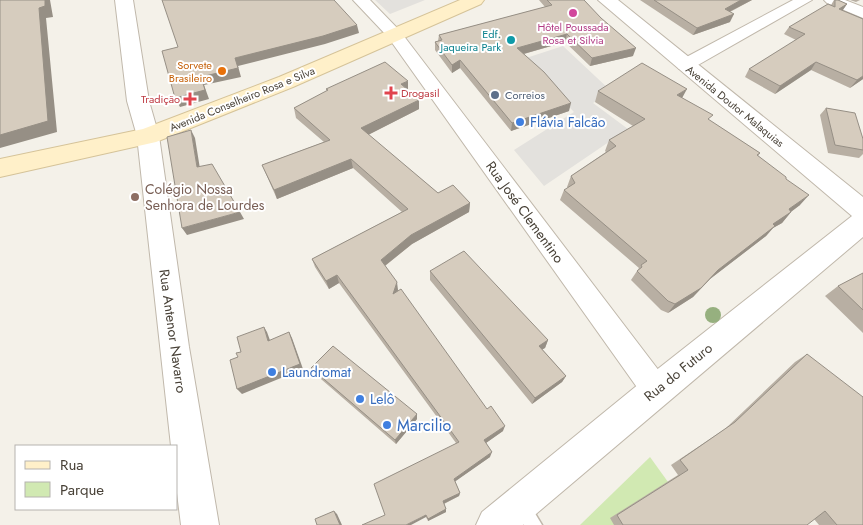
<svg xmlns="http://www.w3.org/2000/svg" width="863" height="525" font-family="Jost,sans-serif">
	<rect width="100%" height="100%" fill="#f4f1e9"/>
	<path fill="#d1e9b2" d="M 650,457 L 699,525 L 580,525 Z"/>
	<path fill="#e3e1dd" d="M 375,0 L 425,0 L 390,14 Z
		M 563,46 L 611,91 L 593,103 L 628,129 L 544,186 L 514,150 L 574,112 L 523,59 Z"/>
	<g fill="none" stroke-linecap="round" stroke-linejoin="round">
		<defs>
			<path id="service" d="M 521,498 L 527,500 L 542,525 L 524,525 L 513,506 L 515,500 Z"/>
			<path id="minor" d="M 353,0 L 370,0 L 400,31 L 666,380 L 670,390 L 666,400 L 656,404 L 646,400 L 388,37 Z
				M 793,0 L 812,0 L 691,69 L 679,69 L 676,65 L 679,61 Z
				M 824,0 L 845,0 L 863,7 L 863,18 L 827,3 Z"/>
			<path id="tertiary" d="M 115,0 L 133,0 L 149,101 L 159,136 L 189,347 L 219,525 L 181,525 L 176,485 L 176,446 L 171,446 L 137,136 L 127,101 Z
				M 598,0 L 618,0 L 863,197 L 863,237 L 523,525 L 476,525 L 482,512 L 645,379 L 852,216 Z"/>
			<path id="secondary" d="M 460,0 L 484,0 L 481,4 L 293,87 L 156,142 L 0,177 L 0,159 L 143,129 L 279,77 Z"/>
		</defs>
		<use href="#service" stroke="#c0b8ab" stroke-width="3"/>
		<use href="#minor" stroke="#c0b8ab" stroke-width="2"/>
		<use href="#tertiary" stroke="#c0b8ab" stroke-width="2"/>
		<use href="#secondary" stroke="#d5c399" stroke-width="2"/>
		<use href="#service" fill="#fff" fill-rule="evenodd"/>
		<use href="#minor" fill="#fff" fill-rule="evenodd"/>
		<use href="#tertiary" fill="#fff" fill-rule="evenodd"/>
		<use href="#secondary" fill="#fff0c9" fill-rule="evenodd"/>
	</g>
	<circle fill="#96b07f" cx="713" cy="315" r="8"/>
	<path fill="#b8afa3" d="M 539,0 L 584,0 L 633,56 L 590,66 L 565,42 L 524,54 L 569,111 L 511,131 L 460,68 L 452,73 L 435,50 L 435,42 L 438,41 L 439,35 L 545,7 Z
		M 640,0 L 752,0 L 730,12 L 730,22 L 693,35 Z
		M 834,0 L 838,0 L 847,4 L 843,10 L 863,79 L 850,88 L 811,70 L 775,94 L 745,77 L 749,69 L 796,40 L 784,34 L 789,27 L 831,5 Z
		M 850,0 L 860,0 L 856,2 Z
		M 326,89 L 408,90 L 419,100 L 419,109 L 368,135 L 438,193 L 470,203 L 469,212 L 412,244 L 385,266 L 398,290 L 397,292 L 503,431 L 486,443 L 490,457 L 455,481 L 460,493 L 459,496 L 444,504 L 446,509 L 446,512 L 428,521 L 426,517 L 385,515 L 456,443 L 339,283 L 329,289 L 315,267 L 312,259 L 402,212 L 353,168 L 277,199 L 262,165 L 324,142 L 296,118 L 294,108 L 327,91 Z
		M 598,91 L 682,98 L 710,121 L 760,153 L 758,156 L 786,179 L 800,205 L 791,212 L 782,223 L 773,228 L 766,236 L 710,279 L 693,297 L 668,313 L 661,310 L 631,280 L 639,268 L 560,200 L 564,190 L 568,188 L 567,187 L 571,176 L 606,152 L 605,151 L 609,140 L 633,126 L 595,102 Z
		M 826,108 L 863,150 L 863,154 L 859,158 L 828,153 L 820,115 Z
		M 430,271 L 548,340 L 545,348 L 542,349 L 566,376 L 562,382 L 532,404 L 430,280 Z
		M 863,273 L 863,333 L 825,296 L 838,286 Z
		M 807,354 L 863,525 L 819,525 L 814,519 L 807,525 L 614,525 L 610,518 L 678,475 L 671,465 L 725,429 L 795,362 Z
		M 311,368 L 417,419 L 396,444 L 314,373 Z"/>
	<path fill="#968f85" d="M 45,0 L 50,0 L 53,17 L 46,18 L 57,132 L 0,148 L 0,135 L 39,8 Z
		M 741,0 L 752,0 L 721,16 L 725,9 Z
		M 847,4 L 842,11 L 839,9 Z
		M 734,14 L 730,22 L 693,35 L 697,28 Z
		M 357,25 L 359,33 L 325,44 L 238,66 L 241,77 L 204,85 L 209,99 L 180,107 L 175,98 L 201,77 L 235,58 Z
		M 567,34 L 565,42 L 516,56 L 517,48 Z
		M 636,48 L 633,56 L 590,66 L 592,58 Z
		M 460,60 L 460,68 L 452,73 L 452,65 Z
		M 816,62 L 811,70 L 775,94 L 780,86 Z
		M 863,76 L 863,79 L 850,88 L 857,80 Z
		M 408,81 L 408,90 L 401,84 Z
		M 687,89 L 681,100 L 677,95 Z
		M 419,100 L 419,109 L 362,138 L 361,128 Z
		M 571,103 L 569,111 L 511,131 L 512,123 Z
		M 191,130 L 195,138 L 201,175 L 197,167 Z
		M 351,159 L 353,168 L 277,199 L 274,190 Z
		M 809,195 L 800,205 L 781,219 L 791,212 L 782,223 L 773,228 L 766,236 L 710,279 L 693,297 L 668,313 L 675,304 L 789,209 Z
		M 470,203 L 469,212 L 412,244 L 382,268 L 381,260 L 411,235 Z
		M 240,212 L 244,219 L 187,235 L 182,228 Z
		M 337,275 L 339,283 L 329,289 L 326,281 Z
		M 397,282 L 398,290 L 394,302 L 393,294 Z
		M 264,327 L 267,332 L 272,346 L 268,341 Z
		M 289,332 L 292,338 L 303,369 L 242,394 L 237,389 Z
		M 548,340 L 545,348 L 536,353 L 539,346 Z
		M 566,376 L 562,382 L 532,404 L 535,398 Z
		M 417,414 L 417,419 L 396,444 L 395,440 Z
		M 505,426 L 503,431 L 483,445 L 484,440 Z
		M 492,452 L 490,457 L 453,483 L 454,479 Z
		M 460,493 L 459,496 L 443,504 L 443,501 Z
		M 446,509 L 446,512 L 428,521 L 428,519 Z
		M 334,511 L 337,514 L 342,525 L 340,525 Z
		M 426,515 L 426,517 L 411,525 L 406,525 Z"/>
	<path fill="#d6ccbe" stroke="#968f85" d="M 0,0 L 45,0 L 45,6 L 39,8 L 48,121 L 0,135 Z
		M 162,0 L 334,0 L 357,25 L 323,36 L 235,58 L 238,68 L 201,77 L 205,90 L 175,98 L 162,51 L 178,47 Z
		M 547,0 L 584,0 L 601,18 L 636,48 L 592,58 L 567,34 L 517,48 L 544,72 L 571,103 L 512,123 L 460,60 L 452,65 L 435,42 L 442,40 L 439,35 L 552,5 Z
		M 654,0 L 741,0 L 725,9 L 734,14 L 697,28 Z
		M 835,0 L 838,0 L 847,4 L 839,9 L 863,19 L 863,76 L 857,80 L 816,62 L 780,86 L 749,69 L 805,34 L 789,27 L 828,4 L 835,7 Z
		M 385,62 L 408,81 L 401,84 L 419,100 L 361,128 L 438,193 L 453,185 L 470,203 L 411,235 L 381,260 L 397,282 L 393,294 L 401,289 L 487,409 L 491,406 L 505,426 L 484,440 L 492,452 L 454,479 L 460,493 L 443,501 L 446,509 L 428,519 L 426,515 L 406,525 L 362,525 L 385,515 L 374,484 L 459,442 L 337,275 L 326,281 L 312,259 L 408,209 L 351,159 L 274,190 L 262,165 L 330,140 L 294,108 L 328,90 L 326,89 Z
		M 642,63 L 687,89 L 677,95 L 713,115 L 708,119 L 760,153 L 757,155 L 786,177 L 786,179 L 809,195 L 789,209 L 791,212 L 773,224 L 775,226 L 718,270 L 701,288 L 675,304 L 668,301 L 637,271 L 642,267 L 641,265 L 647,261 L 564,190 L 575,183 L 571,176 L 616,146 L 609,140 L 645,119 L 598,91 Z
		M 826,108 L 855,113 L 863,139 L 863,150 L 835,145 Z
		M 191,130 L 197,167 L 212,164 L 240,212 L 182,228 L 167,137 Z
		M 464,251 L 548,340 L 539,346 L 566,376 L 535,398 L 430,271 Z
		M 863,273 L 863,310 L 838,286 Z
		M 264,327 L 268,341 L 289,332 L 300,364 L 237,389 L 230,360 L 238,357 L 236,353 L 241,352 L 237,337 Z
		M 333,346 L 417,414 L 395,440 L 311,368 Z
		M 807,354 L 863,397 L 863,525 L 837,525 L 825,511 L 807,525 L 623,525 L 617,515 L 688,470 L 680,460 L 735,422 Z
		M 334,511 L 340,525 L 317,525 L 315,519 Z"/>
	<circle fill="#d1479c" stroke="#fff" stroke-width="2" cx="573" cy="13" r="5"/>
	<circle fill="#0f9aa8" stroke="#fff" stroke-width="2" cx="511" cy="40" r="5"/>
	<circle fill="#e8710a" stroke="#fff" stroke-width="2" cx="222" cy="71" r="5"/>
	<g fill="#e0444e" stroke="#fff" stroke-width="2">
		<path d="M388.5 85.5h5v5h5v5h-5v5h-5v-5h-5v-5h5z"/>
		<path d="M187.5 91.5h5v5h5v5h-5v5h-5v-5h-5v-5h5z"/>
	</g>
	<circle fill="#5c6f8a" stroke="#fff" stroke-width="2" cx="495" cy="95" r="5"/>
	<g fill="#3f7fe0" stroke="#fff" stroke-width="2">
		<circle cx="520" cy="122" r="5"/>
		<circle cx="272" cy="372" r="5"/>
		<circle cx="360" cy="399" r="5"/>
		<circle cx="387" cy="425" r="5"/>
	</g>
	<circle fill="#8d6e63" stroke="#fff" stroke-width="2" cx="135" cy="197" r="5"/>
	<g text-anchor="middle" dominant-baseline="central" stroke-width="4" stroke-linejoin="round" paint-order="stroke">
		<g font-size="11" fill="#b23c85" stroke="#fff">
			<text x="573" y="27">Hôtel Poussada<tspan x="573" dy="13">Rosa et Silvia</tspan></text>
		</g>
		<g font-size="11" fill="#0d838f" stroke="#fff" text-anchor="end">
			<text x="501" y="34">Edf.<tspan x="501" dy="13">Jaqueira Park</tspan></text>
		</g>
		<g font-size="11" fill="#c56008" stroke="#fff" text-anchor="end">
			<text x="212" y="65">Sorvete<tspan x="212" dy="13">Brasileiro</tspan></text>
		</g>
		<g font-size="11" fill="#be3a42" stroke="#fff" text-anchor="start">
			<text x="401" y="93">Drogasil</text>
			<text x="180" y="99" text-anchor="end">Tradição</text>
		</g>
		<g font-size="11" fill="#4e5e75" stroke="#fff" text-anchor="start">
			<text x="505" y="95">Correios</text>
		</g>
		<g font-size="11" fill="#484137" stroke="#fff">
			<text transform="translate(242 99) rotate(-22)">Avenida Conselheiro Rosa e Silva</text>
			<text transform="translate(735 106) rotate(39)">Avenida Doutor Malaquias</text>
		</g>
		<g font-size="14" fill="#366cbe" stroke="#fff" text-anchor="start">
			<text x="530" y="122">Flávia Falcão</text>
			<text x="282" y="372">Laundromat</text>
			<text x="370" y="399">Lelô</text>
		</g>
		<g font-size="14" fill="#785e54" stroke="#fff" text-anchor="start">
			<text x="145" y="189">Colégio Nossa<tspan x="145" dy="16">Senhora de Lourdes</tspan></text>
		</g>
		<g font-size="14" fill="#484137" stroke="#fff">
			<text transform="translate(525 212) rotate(54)">Rua José Clementino</text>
			<text transform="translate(173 331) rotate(82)">Rua Antenor Navarro</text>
			<text transform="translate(678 372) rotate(-39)">Rua do Futuro</text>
		</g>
		<g font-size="16" fill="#366cbe" stroke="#fff" text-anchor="start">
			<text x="397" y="425">Marcilio</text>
		</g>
	</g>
	<rect x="15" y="445" width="162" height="65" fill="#ffffff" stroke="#b6b3af"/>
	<rect x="25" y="461" width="25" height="8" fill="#fff0c9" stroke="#b6b3af"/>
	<text x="60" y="470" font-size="15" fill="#484137">Rua</text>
	<rect x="25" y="482" width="25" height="15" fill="#d1e9b2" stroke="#b6b3af"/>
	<text x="60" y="495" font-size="15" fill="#484137">Parque</text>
</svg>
